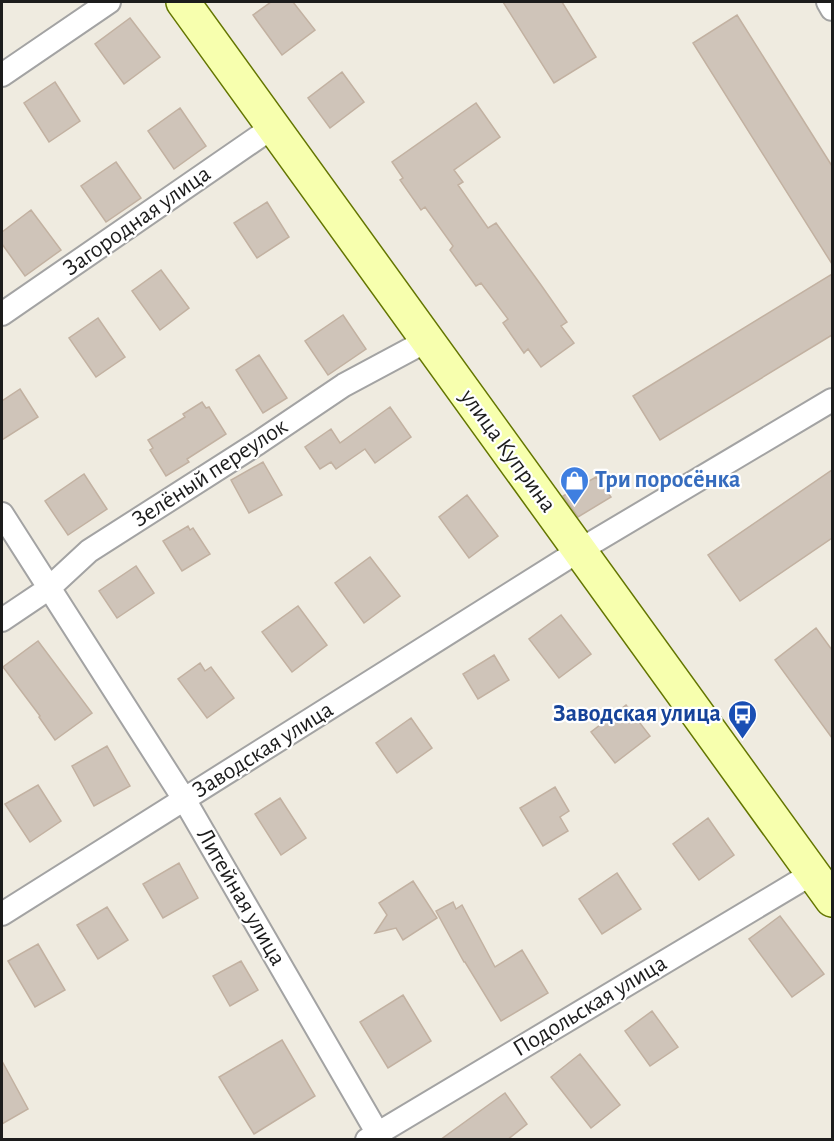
<svg xmlns="http://www.w3.org/2000/svg" width="834" height="1141" font-family="'Alegreya Sans',sans-serif">
	<rect width="100%" height="100%" fill="#efebe0"/>
	<path fill="#cfc4b9" stroke="#c2b1a1" stroke-width="1.5" d="M 271,2 L 293,2 L 315,30 L 282,55 L 253,15 Z
		M 503,2 L 562,2 L 596,57 L 554,83 Z
		M 737,15 L 832,166 L 832,264 L 693,43 Z
		M 130,18 L 160,57 L 124,84 L 95,44 Z
		M 342,72 L 364,102 L 330,128 L 308,98 Z
		M 55,82 L 80,121 L 49,142 L 24,103 Z
		M 476,103 L 500,137 L 454,170 L 463,182 L 458,185 L 488,228 L 496,223 L 541,285 L 567,322 L 561,326 L 574,343 L 541,367 L 528,349 L 524,353 L 503,323 L 508,319 L 481,283 L 476,286 L 450,250 L 453,246 L 425,207 L 421,210 L 400,180 L 403,178 L 392,162 Z
		M 180,108 L 206,146 L 174,169 L 148,131 Z
		M 116,162 L 141,198 L 106,222 L 81,186 Z
		M 267,202 L 289,237 L 257,258 L 234,223 Z
		M 31,210 L 61,250 L 25,276 L 2,244 L 2,232 Z
		M 161,270 L 189,308 L 160,330 L 132,291 Z
		M 832,274 L 832,335 L 660,440 L 633,396 Z
		M 343,315 L 366,349 L 328,375 L 305,341 Z
		M 98,318 L 125,357 L 96,377 L 69,338 Z
		M 259,355 L 287,398 L 263,413 L 236,370 Z
		M 20,389 L 38,417 L 2,440 L 2,401 Z
		M 202,402 L 206,408 L 209,407 L 226,434 L 187,459 L 189,462 L 166,476 L 150,450 L 153,448 L 148,440 L 185,417 L 183,414 Z
		M 390,407 L 411,437 L 375,463 L 365,449 L 336,469 L 331,462 L 320,469 L 305,447 L 331,429 L 340,443 Z
		M 263,462 L 282,495 L 249,513 L 231,480 Z
		M 832,470 L 832,538 L 740,601 L 708,555 Z
		M 84,474 L 107,509 L 68,535 L 45,501 Z
		M 596,477 L 611,497 L 578,517 L 563,496 Z
		M 467,495 L 498,536 L 469,558 L 439,517 Z
		M 188,526 L 190,530 L 193,528 L 210,554 L 182,571 L 163,541 Z
		M 370,557 L 400,596 L 364,623 L 335,583 Z
		M 136,566 L 154,593 L 117,618 L 99,591 Z
		M 298,606 L 327,645 L 292,672 L 262,632 Z
		M 561,615 L 591,654 L 559,678 L 529,639 Z
		M 816,628 L 832,650 L 832,738 L 775,660 Z
		M 38,641 L 92,713 L 55,740 L 39,717 L 40,716 L 3,667 Z
		M 494,655 L 509,680 L 478,699 L 463,674 Z
		M 200,663 L 205,671 L 211,667 L 234,698 L 207,718 L 178,679 Z
		M 626,705 L 650,736 L 615,763 L 591,732 Z
		M 411,718 L 432,748 L 397,773 L 376,743 Z
		M 107,746 L 130,786 L 94,806 L 72,766 Z
		M 38,785 L 61,821 L 30,842 L 5,804 Z
		M 555,787 L 569,811 L 560,817 L 568,831 L 543,846 L 520,808 Z
		M 280,798 L 306,838 L 281,855 L 255,814 Z
		M 708,818 L 734,855 L 699,880 L 673,844 Z
		M 179,863 L 198,898 L 163,918 L 143,884 Z
		M 617,873 L 641,909 L 602,934 L 579,899 Z
		M 413,881 L 437,918 L 403,940 L 396,928 L 375,933 L 387,915 L 379,903 Z
		M 453,902 L 456,909 L 462,905 L 495,967 L 522,950 L 548,993 L 501,1021 L 465,962 L 464,962 L 436,911 Z
		M 107,907 L 128,940 L 98,959 L 77,925 Z
		M 780,916 L 824,974 L 792,997 L 749,939 Z
		M 38,944 L 65,990 L 35,1007 L 8,961 Z
		M 241,961 L 258,990 L 230,1006 L 213,976 Z
		M 403,995 L 431,1041 L 388,1068 L 360,1022 Z
		M 652,1011 L 678,1047 L 650,1066 L 625,1031 Z
		M 282,1040 L 315,1096 L 254,1134 L 219,1077 Z
		M 580,1054 L 620,1105 L 591,1128 L 551,1077 Z
		M 2,1061 L 28,1109 L 2,1124 Z
		M 505,1093 L 527,1124 L 507,1140 L 440,1140 Z"/>
	<g fill="none" stroke-linecap="round" stroke-linejoin="round">
		<defs>
			<path id="street" d="M 828,2 L 832,9
				M 2,75 L 109,2
				M 2,314 L 273,127
				M 2,514 L 184,799 L 378,1134
				M 2,620 L 48,589 L 89,551 L 258,443 L 344,385 L 428,340
				M 2,914 L 580,550 L 832,400
				M 367,1140 L 813,873"/>
			<path id="secondary" d="M 183,2 L 832,900"/>
		</defs>
		<use href="#street" stroke="#a3a3a3" stroke-width="26"/>
		<use href="#secondary" stroke="#647600" stroke-width="36"/>
		<use href="#street" stroke="#fff" stroke-width="22"/>
		<use href="#secondary" stroke="#f7ffae" stroke-width="33"/>
	</g>
	<defs>
		<symbol id="shop-pin" viewBox="-11 -11 22 30"><path d="M0 17L-7.5 6A9.5 9.5 0 1 1 7.5 6Z" fill="#3f7fe0" stroke="#fff"/><path d="M-5-2.5h2.3a2.7 3.5 0 0 1 5.4 0H5L5.5 6h-11ZM-1.5-2.5h3a1.5 2.3 0 0 0-3 0Z" fill="#fff"/></symbol>
		<symbol id="bus-pin" viewBox="-11 -11 22 30"><path d="M0 17L-7.5 6A9.5 9.5 0 1 1 7.5 6Z" fill="#1a4fb4" stroke="#fff"/><path d="M-5-6H5V4H4V6H2V4H-2V6H-4V4H-5ZM-3.5-4V0h7V-4ZM-3.5 1.2v1.5H-2V1.2ZM2 1.2v1.5H3.5V1.2Z" fill="#fff"/></symbol>
	</defs>
	<g fill-rule="evenodd">
		<use href="#shop-pin" x="558" y="464" width="33" height="45"/>
		<use href="#bus-pin" x="726" y="698" width="33" height="45"/>
	</g>
	<g text-anchor="middle" dominant-baseline="central" stroke-width="4.5" stroke-linejoin="round" paint-order="stroke">
		<g font-size="24" fill="#1c1c1c" stroke="#fff">
			<text transform="translate(137 221) rotate(-35)">Загородная улица</text>
			<text transform="translate(508 451) rotate(54)">улица Куприна</text>
			<text transform="translate(210 473) rotate(-33)">Зелёный переулок</text>
			<text transform="translate(263 750) rotate(-32)">Заводская улица</text>
			<text transform="translate(241 897) rotate(60)">Литейная улица</text>
			<text transform="translate(590 1006) rotate(-31)">Подольская улица</text>
		</g>
		<g font-size="24" font-weight="bold" fill="#366cbe" stroke="#fff" text-anchor="start">
			<text x="595" y="480">Три поросёнка</text>
		</g>
		<g font-size="24" font-weight="bold" fill="#164399" stroke="#fff" text-anchor="end">
			<text x="721" y="714">Заводская улица</text>
		</g>
	</g>
	<rect width="834" height="1141" fill="none" stroke="#1c1c1c" stroke-width="6"/>
</svg>
